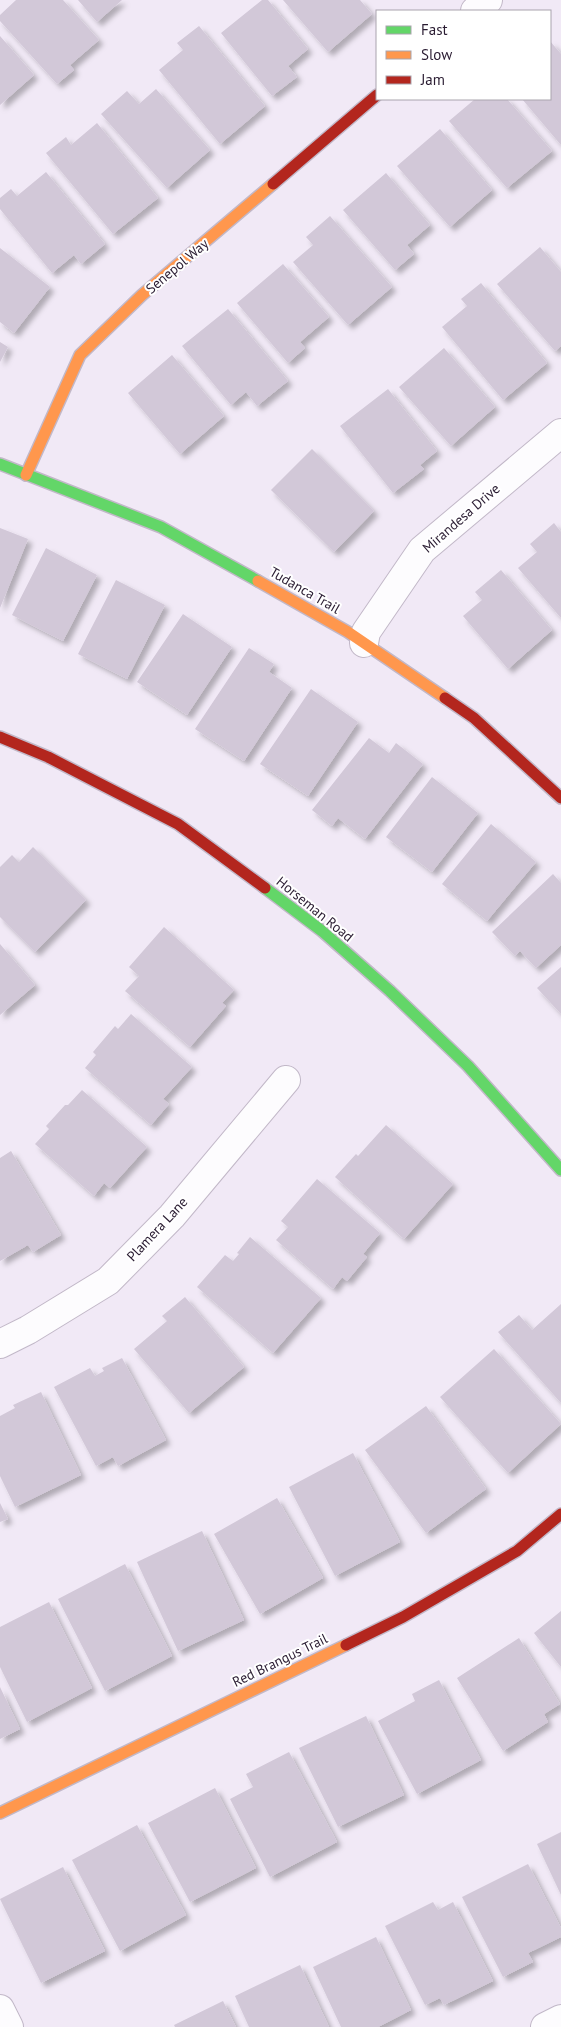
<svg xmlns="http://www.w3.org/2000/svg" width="561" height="2027" font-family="'PT Sans',sans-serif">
	<defs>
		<filter id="shadow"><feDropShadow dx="4.5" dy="4.5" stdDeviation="2.5" flood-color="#0004"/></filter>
	</defs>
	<rect width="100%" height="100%" fill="#f1e9f6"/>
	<path fill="#d2c8d8" filter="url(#shadow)" d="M 16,0 L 63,0 L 99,40 L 70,65 L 74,70 L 57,84 L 0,21 L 0,15 Z
		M 78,0 L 122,0 L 97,22 Z
		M 262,0 L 268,0 L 308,49 L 288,66 L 297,77 L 272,96 L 221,33 Z
		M 283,0 L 360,0 L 372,14 L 328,52 Z
		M 199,26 L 265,106 L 220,144 L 159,70 L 183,50 L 177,43 Z
		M 0,36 L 34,75 L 0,105 Z
		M 550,41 L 561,54 L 561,145 L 522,99 L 550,99 Z
		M 156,89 L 210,150 L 167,188 L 101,114 L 127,91 L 139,104 Z
		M 475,99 L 507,99 L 552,151 L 507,188 L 449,121 Z
		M 97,123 L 158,198 L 113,234 L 46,153 L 66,137 L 71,145 Z
		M 440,129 L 492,190 L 450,227 L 397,166 Z
		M 46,172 L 105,244 L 81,264 L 74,255 L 52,273 L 0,209 L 0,198 L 11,189 L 17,196 Z
		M 386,173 L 430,225 L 407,245 L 414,254 L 395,270 L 343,210 Z
		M 330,216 L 392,287 L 348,325 L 293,262 L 313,245 L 306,237 Z
		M 540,247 L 561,272 L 561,346 L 555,351 L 497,284 Z
		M 0,248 L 50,287 L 14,333 L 0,322 Z
		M 283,264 L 329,317 L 300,342 L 305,348 L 288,363 L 237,303 Z
		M 481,283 L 547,363 L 503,400 L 442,327 L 467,306 L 461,299 Z
		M 228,309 L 288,381 L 257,406 L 246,392 L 231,405 L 182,346 Z
		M 0,342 L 8,347 L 0,362 Z
		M 444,348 L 495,407 L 451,446 L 399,387 Z
		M 172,355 L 224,416 L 180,454 L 128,393 Z
		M 388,389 L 437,451 L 420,465 L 424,469 L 393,493 L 340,426 Z
		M 312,449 L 374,511 L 334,552 L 271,490 Z
		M 554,523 L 561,532 L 561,618 L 518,568 L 537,552 L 530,544 Z
		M 0,528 L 28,539 L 0,608 Z
		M 46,548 L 97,575 L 63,641 L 12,615 Z
		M 501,570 L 552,630 L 508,669 L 463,616 L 482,600 L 475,592 Z
		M 116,580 L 165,605 L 127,679 L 78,654 Z
		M 183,614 L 232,647 L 187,715 L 137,682 Z
		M 249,648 L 274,664 L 269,672 L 292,688 L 244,761 L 195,729 Z
		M 311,689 L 358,722 L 308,796 L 260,764 Z
		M 369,738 L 389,753 L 396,743 L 423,764 L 365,839 L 338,818 L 332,826 L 312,810 Z
		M 432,777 L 478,813 L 432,872 L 386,837 Z
		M 491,824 L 536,862 L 487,921 L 442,884 Z
		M 33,847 L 86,900 L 35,952 L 0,917 L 0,867 L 12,855 L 19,862 Z
		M 553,874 L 561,883 L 561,945 L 536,968 L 520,951 L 515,956 L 492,932 Z
		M 164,927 L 234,990 L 222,1003 L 226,1006 L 190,1047 L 125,991 L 139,976 L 129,967 Z
		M 0,944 L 35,985 L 0,1015 Z
		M 561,967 L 561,1014 L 537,988 Z
		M 131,1014 L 192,1067 L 163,1099 L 169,1104 L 151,1125 L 85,1068 L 96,1055 L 93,1052 L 115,1026 L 118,1029 Z
		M 82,1090 L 147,1147 L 110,1188 L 104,1183 L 94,1196 L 35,1144 L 49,1129 L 46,1126 L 65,1105 L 68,1105 Z
		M 386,1125 L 453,1184 L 404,1239 L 335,1177 L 356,1154 L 358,1156 Z
		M 11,1151 L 61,1235 L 33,1252 L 28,1245 L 0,1261 L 0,1158 Z
		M 317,1179 L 380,1233 L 363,1254 L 367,1257 L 347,1281 L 342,1277 L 333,1289 L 276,1240 L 288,1227 L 281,1221 Z
		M 250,1237 L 321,1298 L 273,1353 L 197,1287 L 225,1255 L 233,1261 L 239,1254 L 237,1253 Z
		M 185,1297 L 244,1367 L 189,1413 L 134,1349 L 167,1321 L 162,1316 Z
		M 561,1304 L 561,1403 L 498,1332 L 519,1315 L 532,1330 Z
		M 494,1349 L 561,1424 L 508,1473 L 440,1397 Z
		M 122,1358 L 166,1440 L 118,1466 L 113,1457 L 96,1466 L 54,1387 L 90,1368 L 95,1376 L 104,1371 L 102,1368 Z
		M 41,1392 L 81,1475 L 15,1507 L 0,1476 L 0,1416 L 15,1408 L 13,1405 Z
		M 426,1406 L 486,1489 L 426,1533 L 365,1450 Z
		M 353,1453 L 400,1542 L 335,1576 L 289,1487 Z
		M 277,1498 L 323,1578 L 260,1614 L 214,1534 Z
		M 0,1503 L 8,1519 L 0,1522 Z
		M 202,1531 L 244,1620 L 178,1651 L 137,1562 Z
		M 125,1564 L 172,1656 L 105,1691 L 58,1599 Z
		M 49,1602 L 92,1688 L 27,1722 L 0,1667 L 0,1627 Z
		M 561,1611 L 561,1667 L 534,1633 Z
		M 519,1638 L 560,1704 L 544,1714 L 548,1722 L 503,1751 L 457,1678 Z
		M 439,1680 L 481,1760 L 417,1794 L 378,1721 L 415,1701 L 412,1694 Z
		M 0,1687 L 20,1729 L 0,1739 Z
		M 366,1716 L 404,1795 L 338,1827 L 299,1748 Z
		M 289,1752 L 337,1842 L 270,1877 L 230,1799 L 253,1787 L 246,1774 Z
		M 215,1788 L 256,1868 L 190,1902 L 148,1823 Z
		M 137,1825 L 186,1915 L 120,1951 L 72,1860 Z
		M 561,1832 L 561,1895 L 537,1844 Z
		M 528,1864 L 561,1928 L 561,1937 L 528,1953 L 533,1962 L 503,1977 L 462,1897 Z
		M 63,1867 L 105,1951 L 41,1983 L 0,1899 Z
		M 433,1902 L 438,1910 L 453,1902 L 493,1981 L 444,2005 L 440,1998 L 425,2005 L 385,1926 Z
		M 376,1937 L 411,2010 L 378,2027 L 341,2027 L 313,1967 Z
		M 300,1965 L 329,2027 L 249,2027 L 235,1996 Z
		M 223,2001 L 236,2027 L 175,2027 L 174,2025 Z"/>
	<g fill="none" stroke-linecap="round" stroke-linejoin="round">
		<defs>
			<path id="street" d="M 475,11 L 488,0
				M 364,643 L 366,632 L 422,550 L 561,433
				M 0,1344 L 28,1330 L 108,1281 L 172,1216 L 286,1080
				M 0,2009 L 9,2027
				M 545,2027 L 561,2019"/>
			<path id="fast" d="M 0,464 L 161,527 L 258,581
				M 265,888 L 322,931 L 390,991 L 468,1066 L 561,1170"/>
			<path id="slow" d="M 26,475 L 80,355 L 142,295 L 273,184
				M 258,581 L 348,632 L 445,698
				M 0,1813 L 346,1645"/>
			<path id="jam" d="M 273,184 L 377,95
				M 445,698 L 474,718 L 561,798
				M 0,737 L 48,757 L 178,824 L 265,888
				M 346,1645 L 403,1617 L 517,1551 L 561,1514"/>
		</defs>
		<use href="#street" stroke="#c2b8c8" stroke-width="30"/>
		<use href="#fast" stroke="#c2b8c8" stroke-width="14"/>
		<use href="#slow" stroke="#c2b8c8" stroke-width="14"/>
		<use href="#jam" stroke="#c2b8c8" stroke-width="14"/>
		<use href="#street" stroke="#fdfcfe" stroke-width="28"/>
		<use href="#fast" stroke="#63d668" stroke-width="11"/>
		<use href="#slow" stroke="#ff974d" stroke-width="11"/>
		<use href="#jam" stroke="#b3261e" stroke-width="11"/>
	</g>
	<g text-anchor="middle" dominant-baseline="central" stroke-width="4" stroke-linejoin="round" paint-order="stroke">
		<g font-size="14" fill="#291b31" stroke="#fff">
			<text transform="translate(177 266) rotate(-40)">Senepol Way</text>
			<text transform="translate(461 518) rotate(-41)">Mirandesa Drive</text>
			<text transform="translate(305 590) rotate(30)">Tudanca Trail</text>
			<text transform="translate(315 909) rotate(39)">Horseman Road</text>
			<text transform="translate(157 1229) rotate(-47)">Plamera Lane</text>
			<text transform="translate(280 1660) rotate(-26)">Red Brangus Trail</text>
		</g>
	</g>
	<rect x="376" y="10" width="175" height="90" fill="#ffffff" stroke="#a9a4ad"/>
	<rect x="386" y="26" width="25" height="8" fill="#63d668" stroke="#a9a4ad"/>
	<text x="421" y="35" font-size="15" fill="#291b31">Fast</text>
	<rect x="386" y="51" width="25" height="8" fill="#ff974d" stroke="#a9a4ad"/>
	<text x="421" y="60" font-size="15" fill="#291b31">Slow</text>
	<rect x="386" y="76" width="25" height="8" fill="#b3261e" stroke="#a9a4ad"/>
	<text x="421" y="85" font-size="15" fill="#291b31">Jam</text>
</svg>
